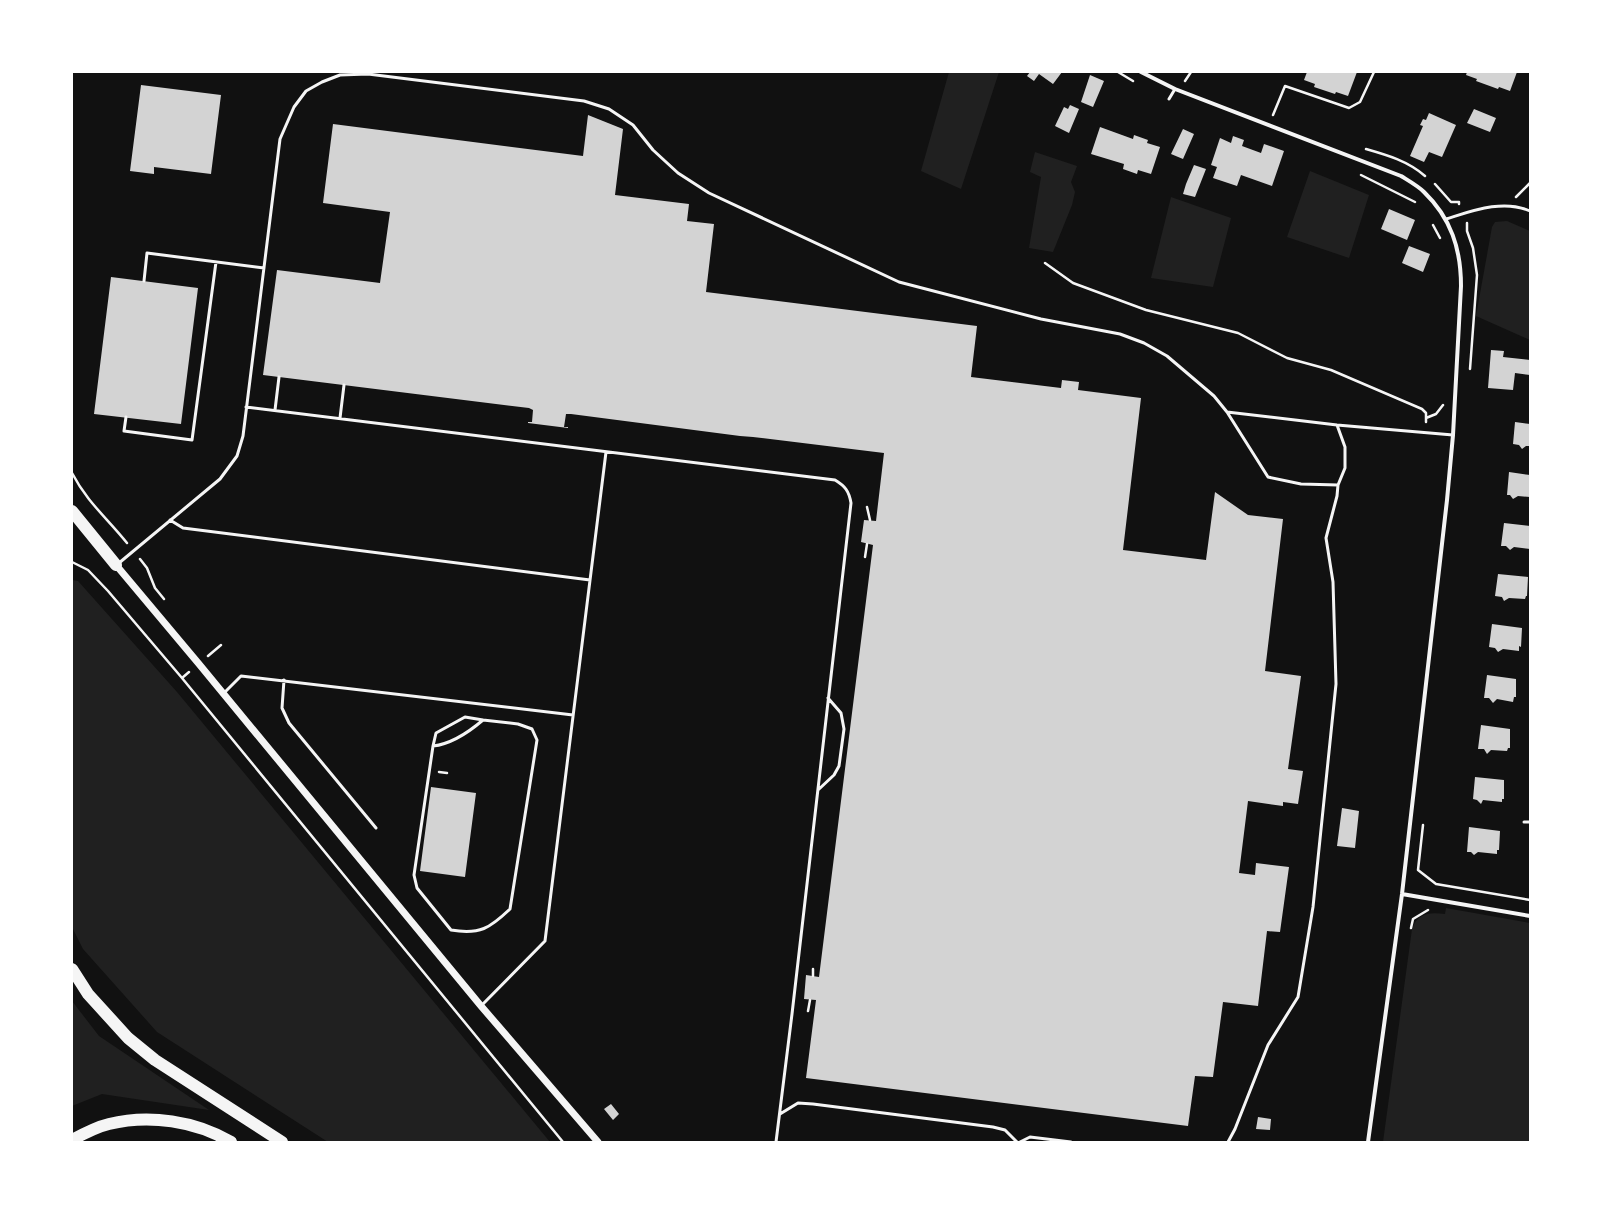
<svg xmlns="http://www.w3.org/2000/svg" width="1602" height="1214" font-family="'Exo 2',sans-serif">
	<rect width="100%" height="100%" fill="#111"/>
	<path fill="#202020" d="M 949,72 L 999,72 L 961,189 L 921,171 Z
		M 1035,152 L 1077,166 L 1071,182 L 1075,192 L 1072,205 L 1053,252 L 1029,248 L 1041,177 L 1030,172 Z
		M 1310,171 L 1369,195 L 1349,258 L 1287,237 Z
		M 1171,197 L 1231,218 L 1213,287 L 1151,278 Z
		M 1507,221 L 1530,231 L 1530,340 L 1476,316 L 1492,227 L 1495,222 Z
		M 72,580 L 78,581 L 177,692 L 550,1142 L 328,1142 L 157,1032 L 83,949 L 72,927 Z
		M 1446,908 L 1530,923 L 1530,1142 L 1383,1142 L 1412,929 C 1418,913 1429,912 1445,914 Z
		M 72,1001 L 99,1036 L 209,1110 L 102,1094 L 72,1106 Z"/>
	<path fill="#d3d3d3" d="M 1030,72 L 1062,72 L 1053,84 L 1039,74 L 1034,81 L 1027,76 Z
		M 1307,72 L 1357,72 L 1348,96 L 1336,92 L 1335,94 L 1314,87 L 1315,84 L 1304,80 Z
		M 1467,72 L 1517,72 L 1510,91 L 1499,87 L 1498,89 L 1476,81 L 1477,79 L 1466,75 Z
		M 1090,75 L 1104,81 L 1093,107 L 1081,102 Z
		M 141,85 L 221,95 L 211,174 L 154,167 L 154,174 L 130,171 Z
		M 1070,105 L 1079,109 L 1069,133 L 1055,126 L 1064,107 L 1068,109 Z
		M 1474,109 L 1496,118 L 1490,132 L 1467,123 Z
		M 1429,113 L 1456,125 L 1442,157 L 1429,152 L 1424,162 L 1410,156 L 1423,126 L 1420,125 L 1423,119 L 1426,120 Z
		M 588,115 L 623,129 L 615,195 L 689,204 L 687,221 L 714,224 L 706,292 L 977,326 L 971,377 L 1061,388 L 1062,380 L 1079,382 L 1078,390 L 1141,398 L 1123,550 L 1206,560 L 1215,492 L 1248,515 L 1283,519 L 1265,671 L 1301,676 L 1288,769 L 1303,771 L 1298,804 L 1283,802 L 1283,806 L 1248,801 L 1239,873 L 1255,875 L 1256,863 L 1289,867 L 1280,932 L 1267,931 L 1258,1006 L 1223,1002 L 1213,1077 L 1195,1076 L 1188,1126 L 806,1078 L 816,1000 L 804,999 L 806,975 L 819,977 L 873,545 L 861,542 L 864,520 L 876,521 L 884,453 L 753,437 L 740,436 L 571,414 L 566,414 L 564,427 L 568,427 L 568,428 L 528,423 L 528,422 L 532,422 L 533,410 L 529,408 L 263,375 L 277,270 L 380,283 L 390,212 L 323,203 L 333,124 L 583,156 Z
		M 1100,127 L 1133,139 L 1134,135 L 1148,140 L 1147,143 L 1160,147 L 1151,174 L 1138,170 L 1137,174 L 1123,169 L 1124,164 L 1091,154 Z
		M 1183,129 L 1194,134 L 1183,159 L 1171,154 Z
		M 1233,136 L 1244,140 L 1242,146 L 1261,153 L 1264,144 L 1284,151 L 1272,186 L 1241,175 L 1237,186 L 1213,178 L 1217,167 L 1211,165 L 1220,138 L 1231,143 Z
		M 1194,165 L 1206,169 L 1195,197 L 1183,194 L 1186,184 Z
		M 1389,209 L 1415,220 L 1407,240 L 1381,229 Z
		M 1409,246 L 1430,254 L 1423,272 L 1402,263 Z
		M 111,277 L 198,288 L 181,424 L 94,414 Z
		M 1491,350 L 1504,351 L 1503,357 L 1530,360 L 1530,375 L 1515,373 L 1513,390 L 1488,388 Z
		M 1515,422 L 1530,424 L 1530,446 L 1526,446 L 1522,449 L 1519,445 L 1513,444 Z
		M 1509,472 L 1530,475 L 1530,497 L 1518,496 L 1513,499 L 1510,495 L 1507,495 Z
		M 1504,523 L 1530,526 L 1530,549 L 1514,547 L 1510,550 L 1506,546 L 1501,546 Z
		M 1498,574 L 1528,577 L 1527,596 L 1526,596 L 1525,599 L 1509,598 L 1504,601 L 1502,597 L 1495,596 Z
		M 1492,624 L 1522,628 L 1521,647 L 1519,646 L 1519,651 L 1503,649 L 1498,652 L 1495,648 L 1489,647 Z
		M 1487,675 L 1516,679 L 1516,697 L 1514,697 L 1513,702 L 1497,699 L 1493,703 L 1489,698 L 1484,698 Z
		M 1481,725 L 1510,729 L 1510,748 L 1508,748 L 1507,751 L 1491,750 L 1487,754 L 1484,749 L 1478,749 Z
		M 1475,777 L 1504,780 L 1504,799 L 1502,799 L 1502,802 L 1483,800 L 1481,804 L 1477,800 L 1473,799 Z
		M 431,787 L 476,793 L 465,877 L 420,871 Z
		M 1342,808 L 1359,811 L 1355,848 L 1337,846 Z
		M 1469,827 L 1500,831 L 1499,850 L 1497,850 L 1497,854 L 1478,852 L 1474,855 L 1471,852 L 1467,852 Z
		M 611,1104 L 619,1114 L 613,1120 L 604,1109 Z
		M 1258,1117 L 1271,1119 L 1270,1130 L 1256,1129 Z"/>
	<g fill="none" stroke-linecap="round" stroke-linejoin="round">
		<path stroke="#f5f5f5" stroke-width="2.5" d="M 1118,72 L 1133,81
			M 1185,81 L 1191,72
			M 1273,115 L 1285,86 L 1349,108 L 1360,102 L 1374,72
			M 1366,149 C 1387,155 1408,161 1425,176
			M 1361,175 L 1415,202
			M 1435,184 L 1451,202 L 1459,202 L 1459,204
			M 1516,197 L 1530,183
			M 1467,223 L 1467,231 L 1473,248 L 1477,275 L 1470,369
			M 1433,225 L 1440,238
			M 1045,263 L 1073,283 L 1146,310 L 1238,333 L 1287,358 L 1331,370 L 1422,409 L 1426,413 L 1426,418
			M 1426,422 L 1426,418 L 1436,414 L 1443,405
			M 72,473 C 87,502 107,518 127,543
			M 867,507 L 870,520
			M 865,557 L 867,544
			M 140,559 L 147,568 L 155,588 L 164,599
			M 72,562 L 88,570 L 108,591 L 182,678 L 563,1142
			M 208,656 L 221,645
			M 182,678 L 189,672
			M 439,772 L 447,773
			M 1423,825 L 1418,870 L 1436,884 L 1530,900
			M 1411,928 L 1413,919 L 1428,910
			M 813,976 L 813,969
			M 808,1011 L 810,1000"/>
		<path stroke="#f5f5f5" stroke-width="3" d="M 1169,99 L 1175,89
			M 1446,219 C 1472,211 1503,199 1530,211
			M 144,281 L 147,253 L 264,268
			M 246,407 L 835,480 C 845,486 849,491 851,503 L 792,1014 L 776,1142
			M 275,410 L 279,377
			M 1227,412 L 1268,477 L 1301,484 L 1338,485
			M 126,417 L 124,431 L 192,440 L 216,262
			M 340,418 L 344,385
			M 170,520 L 183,528 L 590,580
			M 119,563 L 220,479 L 237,456 L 243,436 L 280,139 L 294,107 L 306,91 L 322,82 L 340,75 L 368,74 L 584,101 L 609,109 L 633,125 L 653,150 L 678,173 L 709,193 L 899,282 L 1041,319 L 1120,334 L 1144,343 L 1167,356 L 1214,396 L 1227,412 L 1337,425 L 1453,435
			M 284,680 L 282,708 L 289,723 L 376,828
			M 224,693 L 241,676 L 573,715
			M 483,720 L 518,724 L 532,729 L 537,740 L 510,909 C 490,928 480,935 451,930 L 417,888 L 414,875 L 433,746 C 451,744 469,732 483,720 Z
			M 433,746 L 436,733 L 465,717 L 483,720
			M 818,790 L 834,775 L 839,766 L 844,729 L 841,713 L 828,698
			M 1524,822 L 1530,822
			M 481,1006 L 545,941 L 606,452
			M 780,1114 L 798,1103 L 813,1104 L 993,1127 L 1005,1130 L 1017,1142
			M 1020,1142 L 1030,1137 L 1071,1142
			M 1228,1142 L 1235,1129 L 1268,1045 L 1298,997 L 1313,907 L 1336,684 L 1333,582 L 1326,538 L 1337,496 L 1338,485 L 1345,468 L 1345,447 L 1337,425"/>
		<path stroke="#f5f5f5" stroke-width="4" d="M 1141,72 L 1175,89 L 1401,176 C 1409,181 1418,186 1424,192 C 1451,218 1461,249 1461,286 L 1453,435 L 1447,500 L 1402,894 L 1368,1142
			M 1402,894 L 1530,916"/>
		<path stroke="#f5f5f5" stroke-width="7" d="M 116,565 L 199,664 L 481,1006 L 598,1142"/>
		<path stroke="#f5f5f5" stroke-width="12" d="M 72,511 L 116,565
			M 72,969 L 88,994 L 128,1038 L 155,1060 L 282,1142
			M 72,1140 C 83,1134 96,1127 109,1124 C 149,1114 196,1121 231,1142"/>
	</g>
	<rect width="1602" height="1214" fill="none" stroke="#ffffff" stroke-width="146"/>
</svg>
